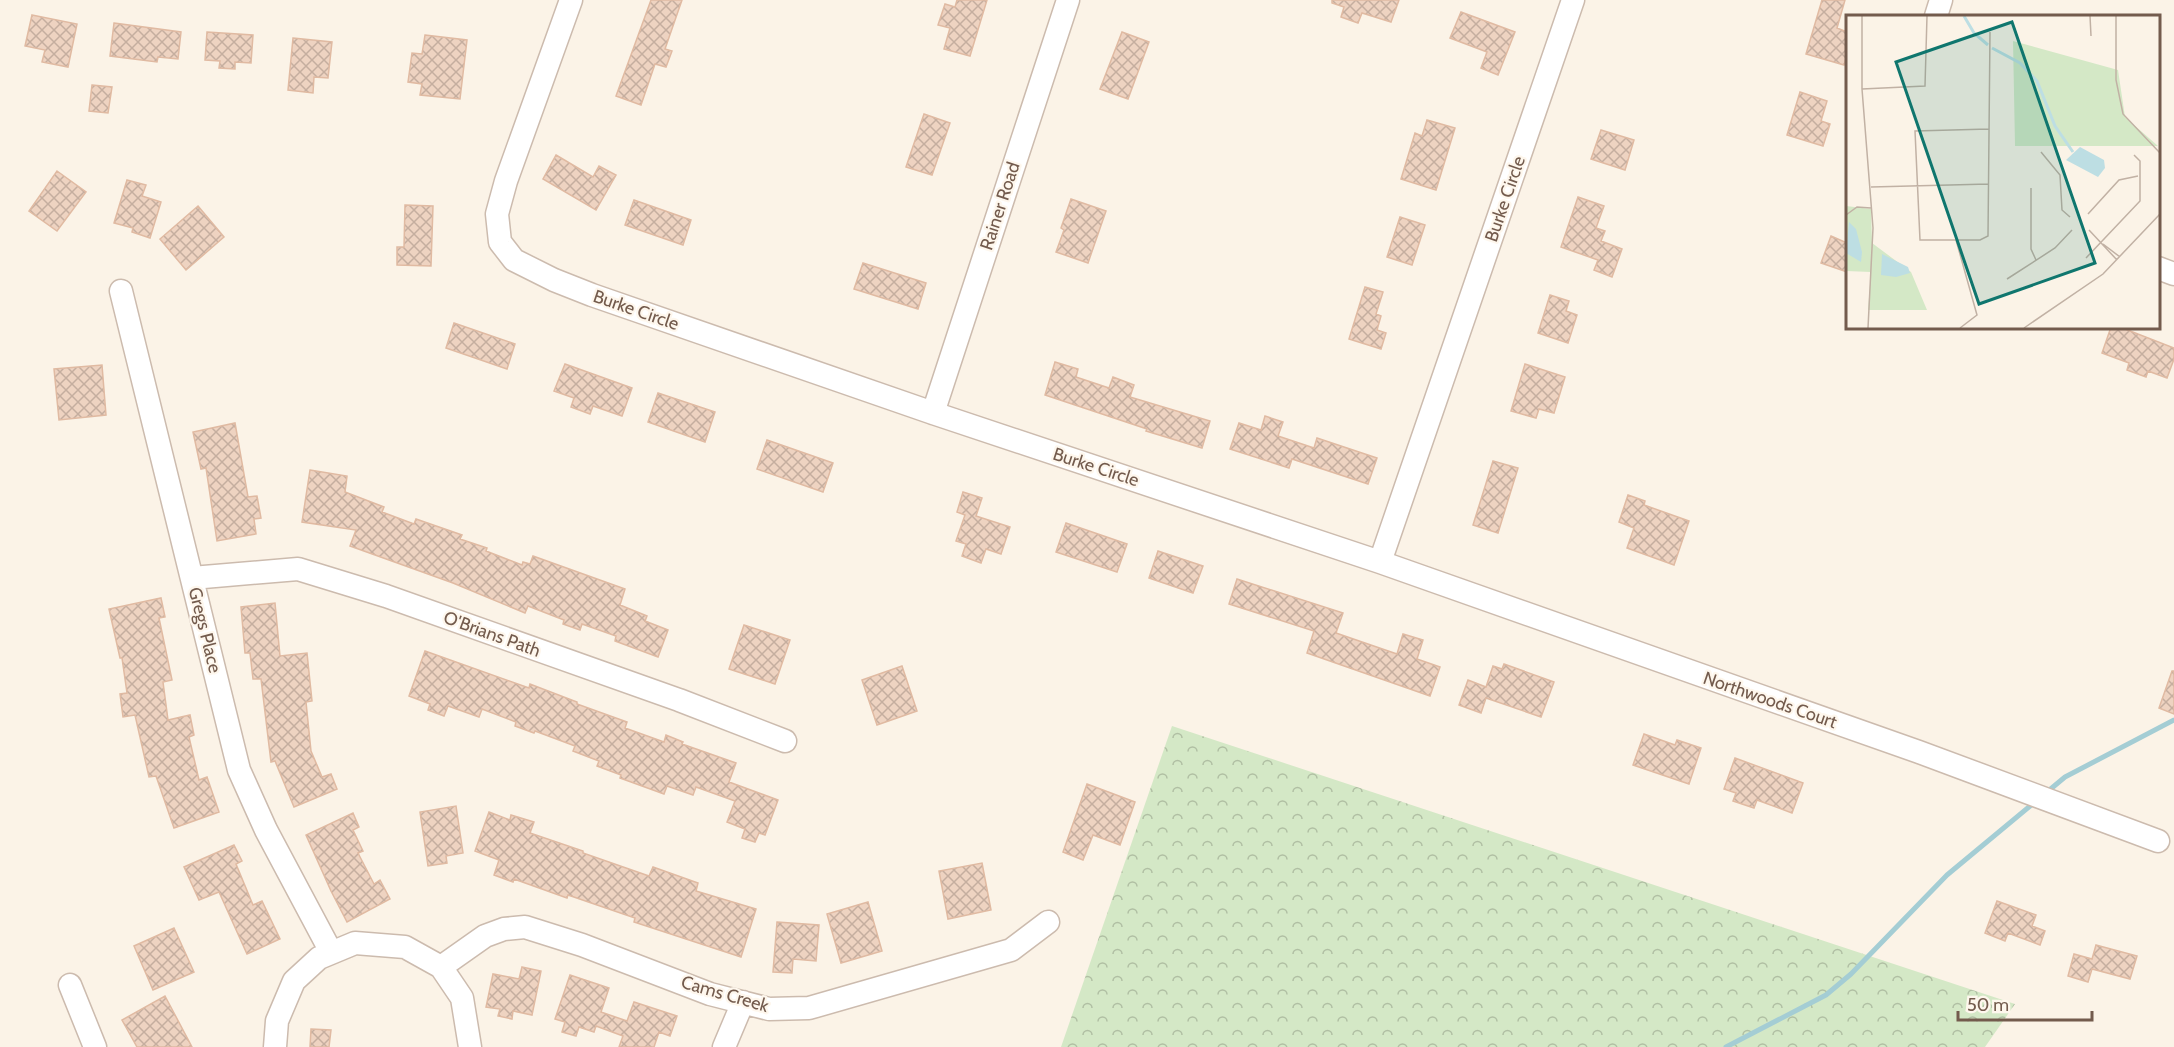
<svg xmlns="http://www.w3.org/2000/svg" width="2174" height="1047" font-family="Cabin,sans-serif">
	<defs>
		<pattern id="forest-crowns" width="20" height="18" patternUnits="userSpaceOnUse" patternTransform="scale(1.5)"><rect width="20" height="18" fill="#d4e8c6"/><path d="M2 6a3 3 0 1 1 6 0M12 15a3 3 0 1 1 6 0" fill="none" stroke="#b0bfa3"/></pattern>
		<pattern id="building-cross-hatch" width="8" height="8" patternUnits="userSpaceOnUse" patternTransform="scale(1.5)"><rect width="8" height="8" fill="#eed3c1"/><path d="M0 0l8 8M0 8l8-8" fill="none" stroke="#c5ae9f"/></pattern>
	</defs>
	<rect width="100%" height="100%" fill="#fbf3e7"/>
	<path fill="url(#forest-crowns)" d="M 1172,726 L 2015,1004 L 1985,1047 L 1061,1047 Z"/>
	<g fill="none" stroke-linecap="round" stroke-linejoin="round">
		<path stroke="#a4cdd4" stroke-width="5" d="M 2047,792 L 2065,777 L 2174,720
			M 1726,1047 L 1826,995 L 1851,974 L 1947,875 L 2035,802"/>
	</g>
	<path fill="url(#building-cross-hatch)" stroke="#e0baa2" stroke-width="1.5" d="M 651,0 L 682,0 L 665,49 L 672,51 L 666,67 L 655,64 L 641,105 L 616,96 Z
		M 957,0 L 987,0 L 970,56 L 944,49 L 950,28 L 938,25 L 945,4 L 955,7 Z
		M 1332,0 L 1399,0 L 1391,22 L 1362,13 L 1358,23 L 1341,17 L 1344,7 L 1332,3 Z
		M 1822,0 L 1845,0 L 1837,28 L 1847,32 L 1847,55 L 1844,65 L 1806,54 Z
		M 1461,12 L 1515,32 L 1498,75 L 1481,68 L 1487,52 L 1450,38 Z
		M 32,15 L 77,24 L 68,67 L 42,62 L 45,50 L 25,46 Z
		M 114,23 L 181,32 L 178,59 L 158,57 L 157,62 L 110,56 Z
		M 207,32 L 253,35 L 251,63 L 235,62 L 235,69 L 219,68 L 220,61 L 205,60 Z
		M 1122,32 L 1149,42 L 1128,99 L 1100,89 Z
		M 425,35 L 467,40 L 460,99 L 420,95 L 422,84 L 408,82 L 412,53 L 422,54 Z
		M 293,38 L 332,42 L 328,78 L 314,77 L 313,93 L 288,90 Z
		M 92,85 L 112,87 L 108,113 L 89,111 Z
		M 1800,92 L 1827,101 L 1821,121 L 1830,124 L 1823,146 L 1787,135 Z
		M 924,114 L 950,123 L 932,175 L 906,167 Z
		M 1427,120 L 1455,128 L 1436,190 L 1401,179 L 1415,133 L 1422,136 Z
		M 1601,130 L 1634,140 L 1625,170 L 1591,159 Z
		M 556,155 L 593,177 L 599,166 L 616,175 L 596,210 L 543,179 Z
		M 57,171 L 86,192 L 57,231 L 29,211 Z
		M 127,180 L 146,185 L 142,196 L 161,202 L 150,238 L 132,232 L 133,228 L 114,223 Z
		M 1578,197 L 1604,206 L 1596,228 L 1605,231 L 1601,241 L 1622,249 L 1612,277 L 1594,270 L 1598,260 L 1561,247 Z
		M 1071,199 L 1106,211 L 1088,263 L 1056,252 L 1064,230 L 1061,228 Z
		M 634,200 L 691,220 L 683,245 L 625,225 Z
		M 405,205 L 433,206 L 431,266 L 397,265 L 397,247 L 404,247 Z
		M 198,206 L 224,237 L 186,270 L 160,239 Z
		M 1400,217 L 1425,225 L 1412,265 L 1387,257 Z
		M 1831,236 L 1847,243 L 1847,272 L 1821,263 Z
		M 863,263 L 926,283 L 918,309 L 854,289 Z
		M 1365,287 L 1383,292 L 1376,314 L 1381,316 L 1377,330 L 1386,333 L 1381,349 L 1349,339 Z
		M 1550,295 L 1569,301 L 1566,311 L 1577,315 L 1568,343 L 1538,333 Z
		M 454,323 L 515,344 L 507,369 L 446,348 Z
		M 2111,327 L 2120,327 L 2174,348 L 2174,359 L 2167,378 L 2148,371 L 2146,377 L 2127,370 L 2129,363 L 2102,353 Z
		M 1055,362 L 1078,369 L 1076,377 L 1109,388 L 1113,377 L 1134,385 L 1130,397 L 1210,421 L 1202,448 L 1146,431 L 1147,429 L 1045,395 Z
		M 565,364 L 632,388 L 622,416 L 593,406 L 590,414 L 571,407 L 574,398 L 554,391 Z
		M 1525,364 L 1565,377 L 1554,413 L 1539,409 L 1536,418 L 1511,411 Z
		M 102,365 L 106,415 L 59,420 L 54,369 Z
		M 658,393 L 715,412 L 705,442 L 648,422 Z
		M 1265,416 L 1283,422 L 1278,436 L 1314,448 L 1317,438 L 1377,458 L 1368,484 L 1292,459 L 1289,468 L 1230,449 L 1239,423 L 1261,430 Z
		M 235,423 L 248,497 L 257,496 L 261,518 L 254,519 L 256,534 L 217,541 L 206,468 L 201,469 L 193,432 Z
		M 767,440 L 833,463 L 823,492 L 757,469 Z
		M 1493,461 L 1518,468 L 1498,533 L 1473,525 Z
		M 310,470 L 347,476 L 345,492 L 384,507 L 382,512 L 414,524 L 416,519 L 462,535 L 460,539 L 487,548 L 486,551 L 522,565 L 523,562 L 530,564 L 533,556 L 625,589 L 620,605 L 647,616 L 645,621 L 668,630 L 658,657 L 615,641 L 616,636 L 582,624 L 580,630 L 563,624 L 564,620 L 528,606 L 525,613 L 453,583 L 350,546 L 356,530 L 302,522 Z
		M 963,492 L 982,498 L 976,516 L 1010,527 L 1001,554 L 986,549 L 981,563 L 962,556 L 966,544 L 956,541 L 965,515 L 957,512 Z
		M 1628,495 L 1645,501 L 1644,505 L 1689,521 L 1674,565 L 1627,548 L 1634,528 L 1619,522 Z
		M 1066,523 L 1127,544 L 1117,572 L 1056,552 Z
		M 1158,551 L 1203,566 L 1193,593 L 1149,578 Z
		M 1237,579 L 1343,613 L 1336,633 L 1397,654 L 1403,634 L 1423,640 L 1417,659 L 1440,667 L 1430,696 L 1307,653 L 1314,631 L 1229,604 Z
		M 161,598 L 165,617 L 159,618 L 172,680 L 163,682 L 168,720 L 190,715 L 194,735 L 189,737 L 199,780 L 207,777 L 219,812 L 174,828 L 156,776 L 149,777 L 135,715 L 123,717 L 120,694 L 127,693 L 122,658 L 120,658 L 109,609 Z
		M 275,603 L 280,656 L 307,653 L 312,701 L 306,702 L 311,751 L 322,777 L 331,774 L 337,789 L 294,807 L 275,761 L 271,762 L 261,679 L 253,679 L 250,653 L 245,653 L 241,607 Z
		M 744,625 L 790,640 L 775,684 L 729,669 Z
		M 425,651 L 529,688 L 530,684 L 577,702 L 577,704 L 627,722 L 625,728 L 664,742 L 666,735 L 683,742 L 682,744 L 736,763 L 729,782 L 778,800 L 765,835 L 759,833 L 755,842 L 742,838 L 745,829 L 727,822 L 735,801 L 696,787 L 693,795 L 667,786 L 664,794 L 620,778 L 621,775 L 597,766 L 599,761 L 573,751 L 575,746 L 535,731 L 534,733 L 515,726 L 516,722 L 482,709 L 479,717 L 448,706 L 444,716 L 428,710 L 430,704 L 409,696 Z
		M 1504,664 L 1554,682 L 1541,717 L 1486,698 L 1481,713 L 1459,705 L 1468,680 L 1486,687 L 1493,666 L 1502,669 Z
		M 902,666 L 917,711 L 877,725 L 862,680 Z
		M 2172,671 L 2174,671 L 2174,714 L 2159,708 Z
		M 1644,734 L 1675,745 L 1677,740 L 1701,748 L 1689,784 L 1633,765 Z
		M 1735,758 L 1803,783 L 1792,813 L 1757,800 L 1754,808 L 1733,801 L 1736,793 L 1724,789 Z
		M 1087,784 L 1135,802 L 1120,845 L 1093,835 L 1083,860 L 1063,852 Z
		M 456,806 L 463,853 L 446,856 L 447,863 L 428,866 L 420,812 Z
		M 489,812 L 510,820 L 511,815 L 534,822 L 530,833 L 583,851 L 583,853 L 649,876 L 653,867 L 698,883 L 696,891 L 756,909 L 741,957 L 634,922 L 635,918 L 568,895 L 567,898 L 514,879 L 513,882 L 494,875 L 499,860 L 475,851 Z
		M 353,813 L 359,827 L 353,830 L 363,851 L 358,853 L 374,884 L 380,880 L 390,899 L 347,922 L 331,891 L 306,835 Z
		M 234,845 L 242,861 L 236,864 L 253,905 L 262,901 L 280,939 L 247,954 L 219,892 L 199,900 L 184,867 Z
		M 982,863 L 991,910 L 948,919 L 939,871 Z
		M 1997,901 L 2036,915 L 2032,926 L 2045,931 L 2040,945 L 2008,933 L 2005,941 L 1985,933 Z
		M 868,902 L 882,951 L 841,963 L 827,914 Z
		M 777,922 L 819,925 L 816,961 L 793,959 L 792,973 L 773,972 Z
		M 174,928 L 194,972 L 153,990 L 134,946 Z
		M 2096,945 L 2137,956 L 2130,979 L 2092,969 L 2088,982 L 2068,976 L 2074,954 L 2092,959 Z
		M 522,967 L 541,971 L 532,1015 L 513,1011 L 512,1019 L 498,1016 L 500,1009 L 486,1007 L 493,974 L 519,979 Z
		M 570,975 L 609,988 L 601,1012 L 627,1021 L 634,1002 L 677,1016 L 670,1036 L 659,1032 L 654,1047 L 619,1047 L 623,1036 L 596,1026 L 594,1032 L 579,1027 L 576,1036 L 562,1032 L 565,1022 L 555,1019 Z
		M 165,996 L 192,1047 L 137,1047 L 122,1020 Z
		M 311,1029 L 331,1030 L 329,1047 L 310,1047 Z"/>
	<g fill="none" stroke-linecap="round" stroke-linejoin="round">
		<defs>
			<path id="minor" d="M 571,0 L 506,181 L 497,214 L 500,242 L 514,260 L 554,280 L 592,295 L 933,413 L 1380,562 L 1919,752 L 2158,841
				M 1936,16 L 1941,0
				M 2158,268 L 2174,274
				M 121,291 L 239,770 L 266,830 L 331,952
				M 933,413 L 1068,0
				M 1380,562 L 1573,0
				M 192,578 L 298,569 L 386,596 L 679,700 L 785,741
				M 441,967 L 485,936 L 504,929 L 525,927 L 582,945 L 710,994 L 769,1009 L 809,1008 L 1011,950 L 1048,922
				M 70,985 L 95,1047
				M 275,1047 L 277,1021 L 294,981 L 319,958 L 355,943 L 405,947 L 441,967 L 462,998 L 470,1047
				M 724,1047 L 743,1002"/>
		</defs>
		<use href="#minor" stroke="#ccbbae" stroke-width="25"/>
		<use href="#minor" stroke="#fff" stroke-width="22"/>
	</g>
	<g text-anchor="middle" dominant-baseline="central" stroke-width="4.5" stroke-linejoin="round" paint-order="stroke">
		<g font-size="18" fill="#735b4d" stroke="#fef7ed">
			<text transform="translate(1505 199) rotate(-71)">Burke Circle</text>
			<text transform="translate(1000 206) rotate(-72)">Rainer Road</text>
			<text transform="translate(636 310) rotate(19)">Burke Circle</text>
			<text transform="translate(1096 467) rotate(18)">Burke Circle</text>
			<text transform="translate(205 630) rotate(76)">Gregs Place</text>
			<text transform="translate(492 634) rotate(20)">O'Brians Path</text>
			<text transform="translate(1770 700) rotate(19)">Northwoods Court</text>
			<text transform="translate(725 994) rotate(16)">Cams Creek</text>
		</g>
	</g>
	<g transform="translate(1846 15)">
		<rect width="314" height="314" fill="#fbf3e7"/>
		<path d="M 167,26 L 272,55 L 279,102 L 312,131 L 169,131 ZM 0,191 L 25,194 L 26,228 L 65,257 L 81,295 L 22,295 L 25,257 L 0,256 Z" fill="#d4e8c6"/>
		<path d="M 234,132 L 258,145 L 259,153 L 252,162 L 220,145 ZM 3,207 L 10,214 L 16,237 L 15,247 L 0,238 ZM 36,239 L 62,252 L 64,258 L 50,262 L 35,260 Z" fill="#bddee3"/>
		<path fill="none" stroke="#bddee3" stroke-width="3" d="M 118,1 L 128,18 L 142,30M 146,33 L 174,48 L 191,66 L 209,111 L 227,137"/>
		<path fill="none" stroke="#c1b1a4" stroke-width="1.5" d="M 16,1 L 16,74 L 27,213 L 22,313M 244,1 L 245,21M 270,1 L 270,65 L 277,99 L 314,138M 16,74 L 79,71 L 81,1M 143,114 L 69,116 L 74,225 L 134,225 L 142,221 L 144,17M 195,137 L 214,160 L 216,195 L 224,202M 25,172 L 143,169M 185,173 L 185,234 L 190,245M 242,199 L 273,165 L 292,161M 0,200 L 11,192 L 25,193M 243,215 L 271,245M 110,225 L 131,300 L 114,313M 257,229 L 274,242M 240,243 L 294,186 L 294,146 L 288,140M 161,264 L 209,233 L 226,215M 178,313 L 257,259 L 314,199"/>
		<path fill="#0f766e" fill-opacity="0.15" stroke="#0f766e" stroke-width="3" d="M 166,7 L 249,248 L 133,289 L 50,47 Z"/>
		<rect width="314" height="314" fill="none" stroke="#735b4d" stroke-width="3"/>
	</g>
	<path d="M1958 1011v9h134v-9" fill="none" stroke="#735b4d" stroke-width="3"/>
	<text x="1967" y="1011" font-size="18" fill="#735b4d" stroke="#fef7ed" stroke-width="4.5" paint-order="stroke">50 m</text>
</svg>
